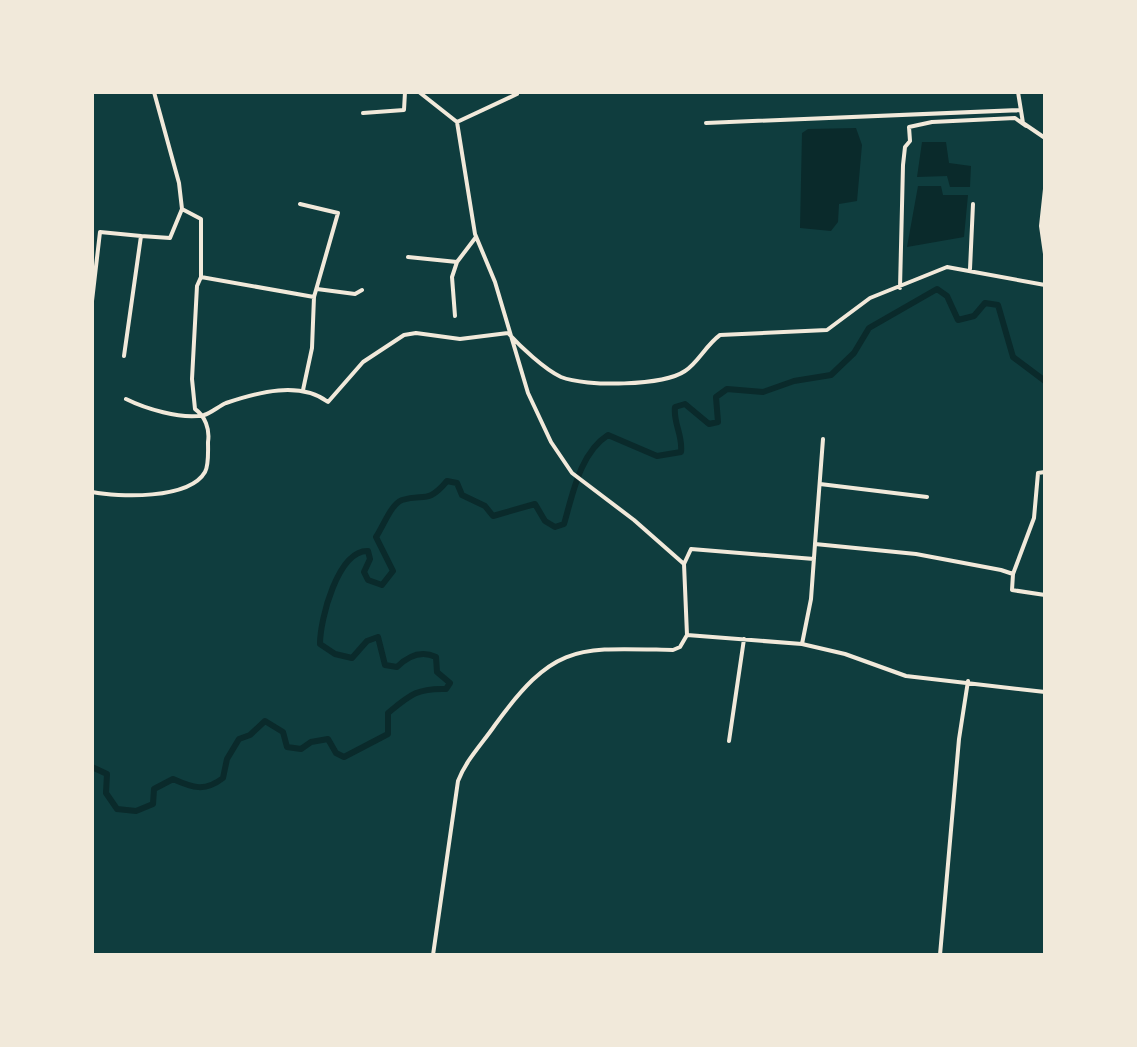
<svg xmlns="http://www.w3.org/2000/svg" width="1137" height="1047" font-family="'Source Sans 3',sans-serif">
	<rect width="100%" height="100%" fill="#0f3d3e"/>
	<path fill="#0a2a2b" d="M 856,128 L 862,145 L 857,201 L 839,204 L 838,222 L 831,231 L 800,228 L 802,133 L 808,129 Z
		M 922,142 L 946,142 L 949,163 L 971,166 L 970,187 L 950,187 L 947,176 L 917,177 Z
		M 918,186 L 941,186 L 943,195 L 968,195 L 964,237 L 907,247 Z"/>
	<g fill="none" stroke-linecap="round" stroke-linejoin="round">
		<path stroke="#0a2a2b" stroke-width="6" d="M 92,767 L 107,774 L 106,793 L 117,809 L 136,811 L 153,804 L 154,789 L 173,779 C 193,788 205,792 223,778 L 227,759 L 239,739 L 250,735 L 265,721 L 283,732 L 287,747 L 301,749 L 311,742 L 328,739 L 336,753 L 344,757 L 388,734 L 388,713 C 410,695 417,688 446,689 L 450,683 L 437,672 L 436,657 C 421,650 408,656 397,667 L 385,665 L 378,637 L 367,641 L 352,658 L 335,654 L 320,644 C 320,619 338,550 368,551 L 370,559 L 364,572 L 368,580 L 382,585 L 393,571 L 376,537 C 383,527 391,504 402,500 C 424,493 427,505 447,481 L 457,483 L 462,495 L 485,506 L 493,516 L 535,504 L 545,521 L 555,527 L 564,524 C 573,493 580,453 608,435 L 657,456 L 681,452 C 683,435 673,423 675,407 L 685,404 L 709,424 L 718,422 L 716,397 L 727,389 L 763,392 L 794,381 L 831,375 L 854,353 L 869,328 L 937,289 L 947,296 L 958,320 L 974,316 L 985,303 L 998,305 L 1013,357 L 1045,381"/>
		<path stroke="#f1e9da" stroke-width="4" d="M 419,92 L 457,122 L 475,234 L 495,282 L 528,393 L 551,442 L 572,473 L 634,520 L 684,564 L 687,635 L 680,647 L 673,650 C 577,648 555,642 495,725 C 482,744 466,760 458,781 L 433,955
			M 1018,92 L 1023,123 L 1045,138
			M 363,113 L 404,110 L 405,92
			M 457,122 L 517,94
			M 706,123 L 1021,110
			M 1045,189 L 1041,226 L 1045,254
			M 300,204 L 338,213 L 314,297 L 312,348 L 303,390
			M 408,257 L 457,262 L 476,237
			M 970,269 L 973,204
			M 201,277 L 314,297
			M 900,288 L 903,165 L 905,147 L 910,141 L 909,127 L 932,122 L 1015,118 L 1026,126
			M 317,289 L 355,294 L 362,290
			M 92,301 L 100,232 L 141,236
			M 455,316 L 452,277 L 457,262
			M 124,356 L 141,236 L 170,238 L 182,209
			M 126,399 C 144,408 181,420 204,415 C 211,413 219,406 226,403 C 258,392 300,381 328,402 L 363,362 L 404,335 L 416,333 L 460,339 L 508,333 C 521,347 544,369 561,377 C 586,387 663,386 685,371 C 698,363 706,345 720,335 L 827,330 L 870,298 L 947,267 L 1045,285
			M 820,484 L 927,497
			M 92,492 C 118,497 189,500 205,472 C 209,465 208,450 208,442 C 210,429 205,416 195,409 L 192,379 L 197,286 L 201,277 L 201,219 L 182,209 L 179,183 L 154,92
			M 815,544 L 823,439
			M 684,564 L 691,549 L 814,559
			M 1013,574 L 1034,518 L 1038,473 L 1045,472
			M 687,635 L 802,644 L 845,654 L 906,676 L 1045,692
			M 802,644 L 811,599 L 815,544 L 916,554 L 1001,570 L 1013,574 L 1012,590 L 1045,595
			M 729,741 L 744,639
			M 940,955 L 959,739 L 968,681"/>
	</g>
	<rect width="1137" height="1047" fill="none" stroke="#f1e9da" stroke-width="188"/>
</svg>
